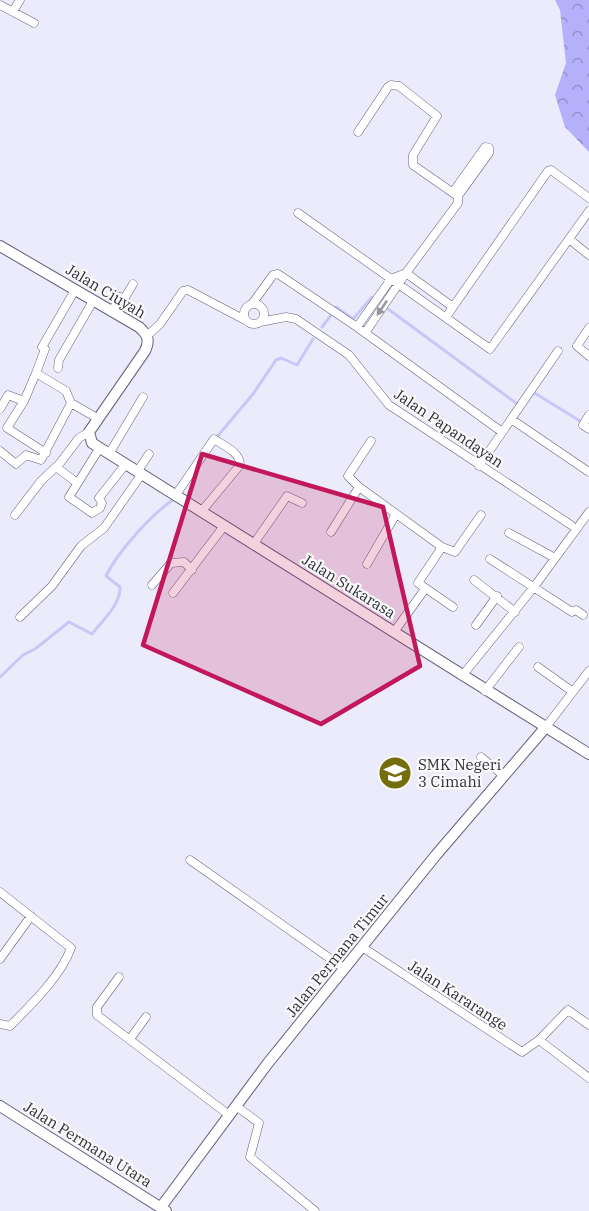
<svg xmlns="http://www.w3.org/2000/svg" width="589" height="1211" font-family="'IBM Plex Serif',serif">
	<defs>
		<pattern id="forest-crowns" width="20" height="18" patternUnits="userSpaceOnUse" patternTransform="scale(1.5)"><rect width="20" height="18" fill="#b4b0fa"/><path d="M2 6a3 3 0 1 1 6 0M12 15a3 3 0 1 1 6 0" fill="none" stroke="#9390cb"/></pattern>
	</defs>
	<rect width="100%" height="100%" fill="#ebebfc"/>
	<path fill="url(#forest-crowns)" d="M 555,0 L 589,0 L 589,152 L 565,127 L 555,95 L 566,63 L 560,10 Z"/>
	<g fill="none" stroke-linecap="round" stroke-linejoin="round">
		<path stroke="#c8c7f8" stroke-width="3" d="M 336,307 L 353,319 L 372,297
			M 388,309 L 516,403
			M 322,327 L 331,315
			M 533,392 L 580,421
			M 216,438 L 253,394 L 276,360 L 281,358 L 297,365 L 313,339
			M 0,677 L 23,655 L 35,649 L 69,622 L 92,634 C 102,621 121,604 120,587 L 106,576 C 118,551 152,514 174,499"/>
		<defs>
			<path id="street" d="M 0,5 L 34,23
				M 13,11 L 20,0
				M 358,132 L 388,87 L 391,85 L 399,86 L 437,116 L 413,155 L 413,165 L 456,195
				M 298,213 L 490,349 L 589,211
				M 569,239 L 589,255
				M 252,304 L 273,275 L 278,274 L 357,327 L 502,432
				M244 314a10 10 0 1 1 20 0a10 10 0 1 1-20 0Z
				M 112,311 L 120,297 L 124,299 L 133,284
				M 446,317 L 548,171 L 551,170 L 589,198
				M 260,322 L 286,317 L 296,319 L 349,355 L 389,405 L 571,525
				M 357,327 L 391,279 L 406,273 L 458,203 L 458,196 L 489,153 L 489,148 L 485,147 L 453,192
				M 589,328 L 577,346 L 589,356
				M 365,333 L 406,273 L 453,307
				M 147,336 L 160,324 L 183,291 L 188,290 L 247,321
				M 58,368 L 59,360 L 93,301
				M 36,373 L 45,349 L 42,347 L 75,290
				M 0,409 L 8,395 L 24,401
				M 589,415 L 583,425 L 589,429
				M 511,419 L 589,472
				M 371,441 L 348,476 L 359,487 L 442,547 L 455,552 L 481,515
				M 99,449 L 69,497 L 92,513 L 100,508 L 102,503 L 99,498 L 125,465
				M 0,451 L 16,464 L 26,455 L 41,460 L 71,403
				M 46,453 L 7,428 L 24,401 L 36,373 L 66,391 L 71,403 L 97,418
				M 109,454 L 143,397
				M 479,466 L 558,351
				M 56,467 L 76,482
				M 137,472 L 149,454
				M 175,496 L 214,439 C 224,446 240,452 240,465 L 201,512
				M 15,515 L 41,481 L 60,463 L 79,438 L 89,432
				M 331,532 L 359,487
				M 509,533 L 555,558
				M 253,545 L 287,496 L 302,503
				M 442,547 L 418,583 L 453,607
				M 490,559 L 572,612 L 576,610 L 583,615
				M 367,564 L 396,514
				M 474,580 L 515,612
				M 152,585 L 171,563 L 184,562 L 192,570
				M 173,593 L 224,526
				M 20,617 L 52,586 L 81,546 L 104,528 L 141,475
				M 476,625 L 497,596
				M 394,632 L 425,589
				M 538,667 L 573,692
				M 462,676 L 534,587 L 589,512
				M 485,691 L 519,647
				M 545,728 L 589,671
				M 481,757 L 504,776
				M 190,860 L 345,969
				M 0,892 L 71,948 C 61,976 31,1005 10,1026 L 0,1024
				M 362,947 L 522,1052 L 539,1040 L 568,1010 L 589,1025
				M 0,959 L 31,916
				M 119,977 L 97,1007 L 97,1015 L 229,1115
				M 130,1039 L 146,1017
				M 539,1040 L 589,1078
				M 236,1106 L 259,1123 L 250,1157 L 315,1211"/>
			<path id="secondary" d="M 0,246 L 139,327 C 148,335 150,340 145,351 L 89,432 L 92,443 L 589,754
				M 0,1106 L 166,1211
				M 161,1207 L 268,1063 L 436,855 L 545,728"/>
		</defs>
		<use href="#street" stroke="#62617a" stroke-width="9"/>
		<use href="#secondary" stroke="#62617a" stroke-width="12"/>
		<use href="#street" stroke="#fff" stroke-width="8"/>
		<use href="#secondary" stroke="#fff" stroke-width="10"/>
	</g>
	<defs><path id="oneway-solid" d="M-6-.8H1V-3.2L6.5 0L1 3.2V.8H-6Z" transform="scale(1.5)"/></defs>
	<use fill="#96969c" href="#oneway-solid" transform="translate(382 308) rotate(124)"/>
	<path fill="#c2185b" fill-opacity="0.2" stroke="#c2185b" stroke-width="4.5" stroke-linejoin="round" d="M 202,454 L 383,507 L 420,666 L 321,724 L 143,645 Z"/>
	<defs>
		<symbol id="school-disc" viewBox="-11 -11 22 22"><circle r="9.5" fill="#736d0b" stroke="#fafafa"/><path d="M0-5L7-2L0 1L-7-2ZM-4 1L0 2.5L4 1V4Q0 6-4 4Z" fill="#fff"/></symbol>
	</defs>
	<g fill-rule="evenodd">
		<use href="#school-disc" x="376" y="754" width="38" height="38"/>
	</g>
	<g text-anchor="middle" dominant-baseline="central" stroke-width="4.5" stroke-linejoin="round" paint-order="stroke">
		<g font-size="15" fill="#2e2e39" stroke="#fafafa">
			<text transform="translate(106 291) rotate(31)">Jalan Ciuyah</text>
			<text transform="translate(449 428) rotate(34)">Jalan Papandayan</text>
			<text transform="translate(349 586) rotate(32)">Jalan Sukarasa</text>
			<text transform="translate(337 955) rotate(-51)">Jalan Permana Timur</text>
			<text transform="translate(458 995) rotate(33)">Jalan Kararange</text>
			<text transform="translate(88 1144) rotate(32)">Jalan Permana Utara</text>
		</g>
		<g font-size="15" fill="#2e2e39" stroke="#fafafa" text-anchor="start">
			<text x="418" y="764">SMK Negeri<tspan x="418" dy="17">3 Cimahi</tspan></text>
		</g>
	</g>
</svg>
